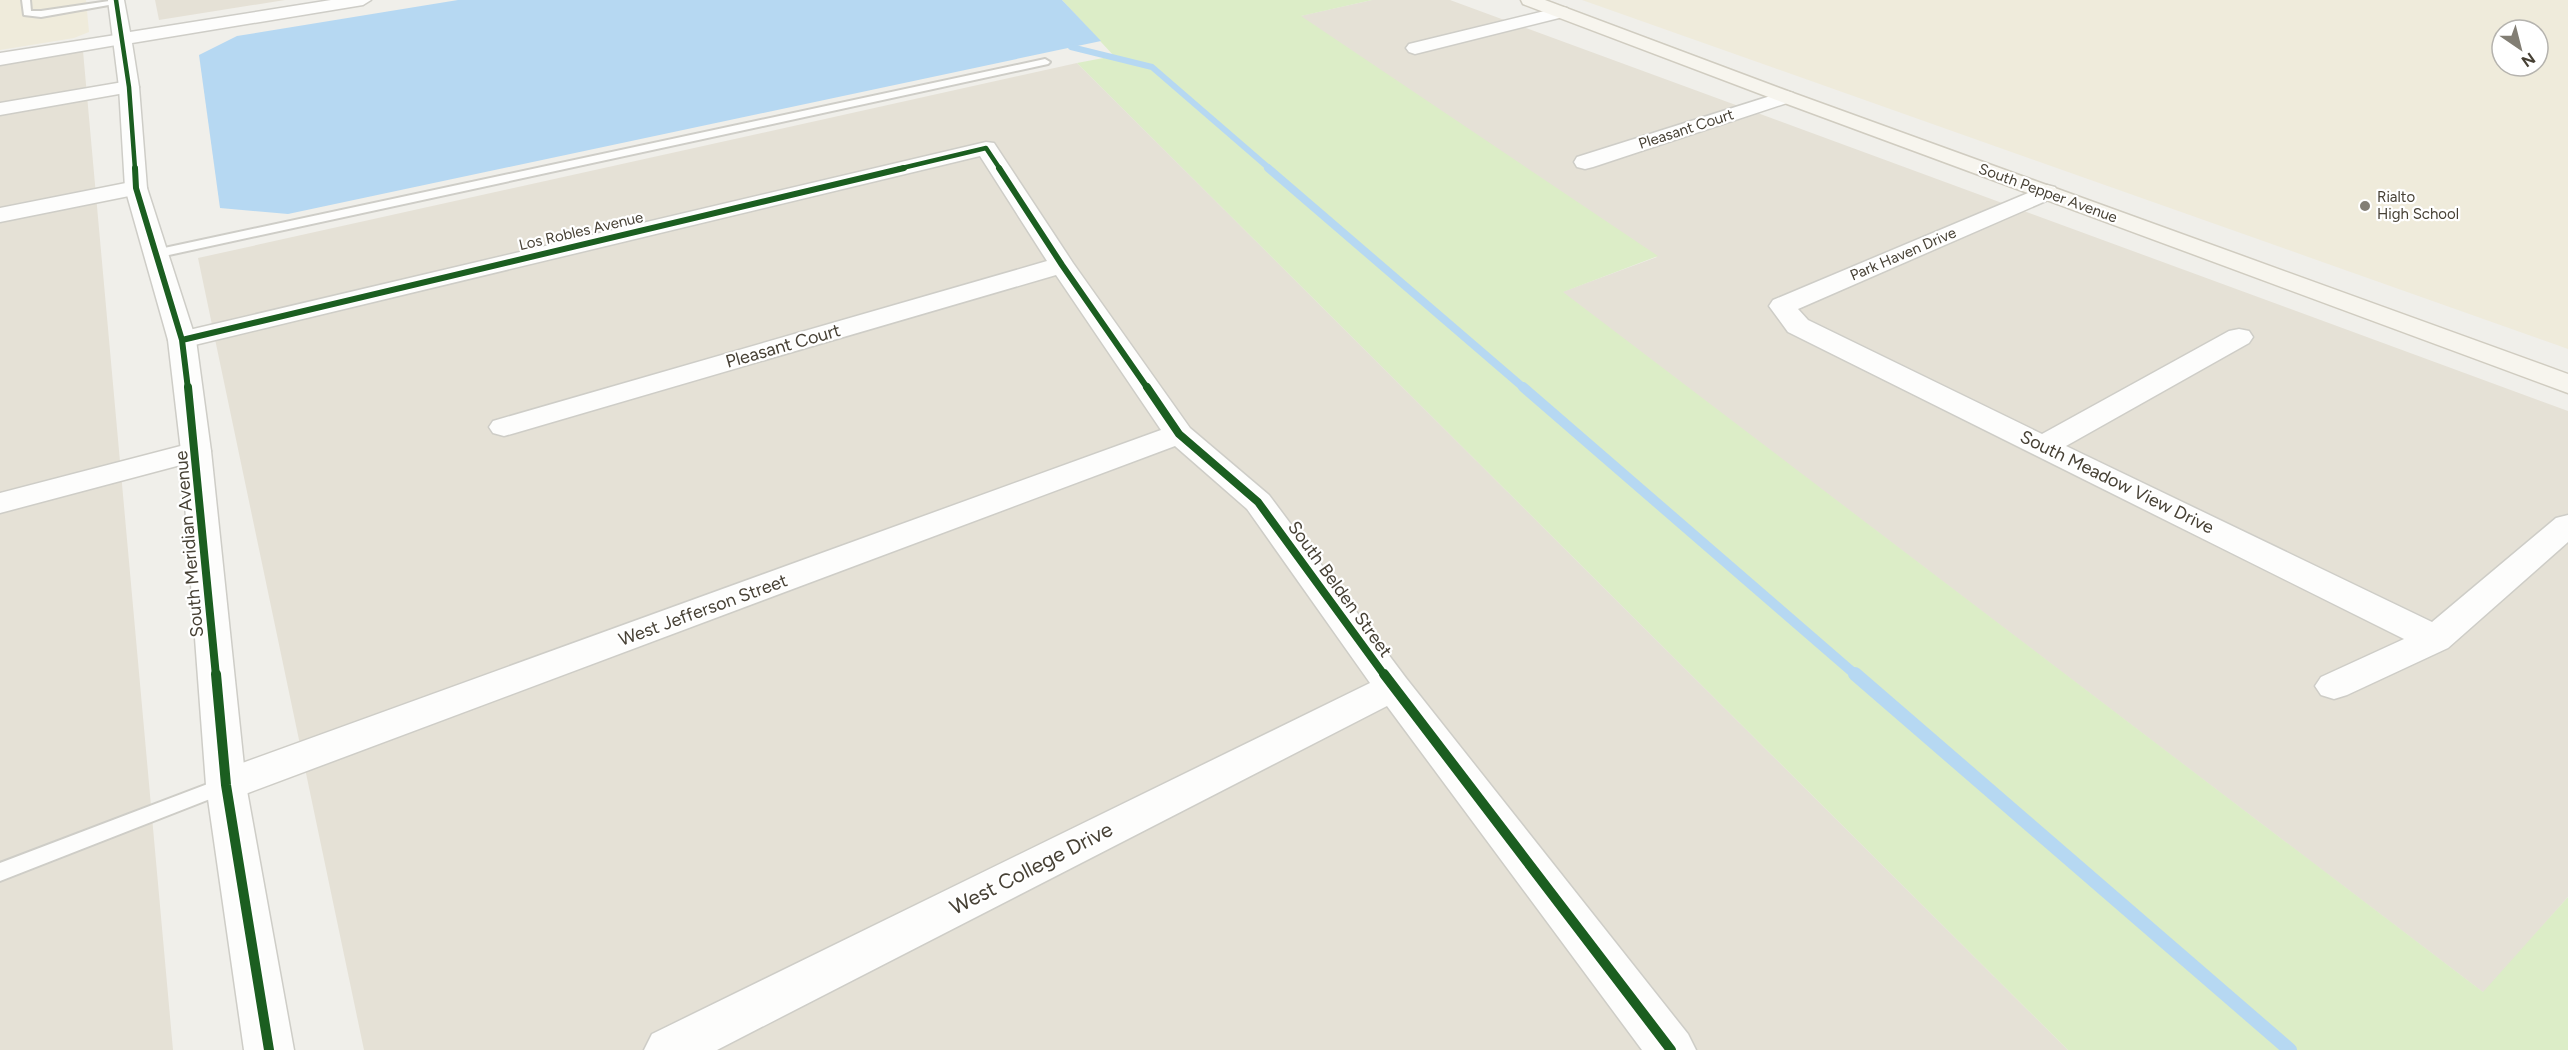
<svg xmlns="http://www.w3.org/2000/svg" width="2568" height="1050" font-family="Figtree,sans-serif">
	<rect width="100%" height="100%" fill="#f0efea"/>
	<path fill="#e5e1d6" d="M 155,0 L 285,0 L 159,20 Z
		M 1372,0 L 1450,0 L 2568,411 L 2568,897 L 2484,993 L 1562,292 L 1657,257 L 1300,16 Z
		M 83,51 L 173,1050 L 0,1050 L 0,64 Z
		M 1077,63 L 2068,1050 L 364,1050 L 198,258 Z"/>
	<path fill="#efebdb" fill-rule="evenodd" d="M 0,0 L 86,0 L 89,32 L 74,38 L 0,50 Z
		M 1582,0 L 2568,0 L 2568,349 L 2557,345 ZM 2502,30 L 2538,30 L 2538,66 L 2502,66 Z"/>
	<path fill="#dcedc7" d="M 1062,0 L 1372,0 L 1301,16 L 1658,256 L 1563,292 L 2483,992 L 2568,897 L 2568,1050 L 2068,1050 L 1077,63 L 1114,56 Z"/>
	<path fill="#b6d8f2" d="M 458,0 L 1062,0 L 1101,41 L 288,214 L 220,208 L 199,55 L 237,36 Z"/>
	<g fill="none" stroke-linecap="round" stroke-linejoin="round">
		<path stroke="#b6d8f2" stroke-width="6" d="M 1071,47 L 1152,67 L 1270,169"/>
		<path stroke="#b6d8f2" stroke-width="8" d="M 1268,168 L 1525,389"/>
		<path stroke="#b6d8f2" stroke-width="10" d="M 1523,387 L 1857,676"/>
		<path stroke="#b6d8f2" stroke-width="14" d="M 1855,674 L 2290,1050"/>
		<defs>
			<path id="service" d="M 22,0 L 30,0 L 31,11 L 41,11 L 116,0 L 120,3 L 41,17 L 24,15 Z
				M 1045,59 L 1050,62 L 1048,64 L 155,258 L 149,254 L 155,250 Z
				M 226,777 L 233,780 L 236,785 L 233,790 L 0,881 L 0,863 Z"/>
			<path id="minor" d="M 1561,7 L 1567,8 L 1570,12 L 1567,16 L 1415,54 L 1409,52 L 1406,48 L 1409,44 Z
				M 122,34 L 128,35 L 131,39 L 128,43 L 0,65 L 0,53 Z
				M 129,81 L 136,83 L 139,87 L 136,91 L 0,115 L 0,103 Z
				M 1786,91 L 1793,93 L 1796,97 L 1793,101 L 1593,167 L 1585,169 L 1577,167 L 1574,162 L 1577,157 Z
				M 986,142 L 994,143 L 1073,263 L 1190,428 L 1269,495 L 1406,678 L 1688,1034 L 1696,1050 L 1642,1050 L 1387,706 L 717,1050 L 644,1050 L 652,1034 L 1370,683 L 1247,509 L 1175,446 L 240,796 L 226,800 L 212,796 L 206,785 L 212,774 L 1161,430 L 1056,275 L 515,433 L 504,436 L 493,433 L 489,427 L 493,421 L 1047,261 L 980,156 L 182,348 L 172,346 L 168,340 L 172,334 Z
				M 136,181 L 144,183 L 147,188 L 144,193 L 0,222 L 0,208 Z
				M 2047,185 L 2055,187 L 2058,192 L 2055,197 L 1798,309 L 1808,320 L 2042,434 L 2229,331 L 2239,329 L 2249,331 L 2253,337 L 2249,343 L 2066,446 L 2432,622 L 2556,518 L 2568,515 L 2568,542 L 2448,648 L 2347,695 L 2334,699 L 2321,695 L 2315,686 L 2321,677 L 2404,639 L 1788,332 L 1769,306 L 1773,300 Z
				M 196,442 L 207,444 L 211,451 L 207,458 L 0,513 L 0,493 Z"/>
			<path id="tertiary" d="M 108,0 L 124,0 L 130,32 L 331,0 L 371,0 L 363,5 L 132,43 L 139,87 L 147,188 L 196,340 L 211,451 L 246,785 L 294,1050 L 244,1050 L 206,785 L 181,451 L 168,340 L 125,188 L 119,87 Z"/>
			<path id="secondary" d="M 1521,0 L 1545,0 L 1793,93 L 2568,374 L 2568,393 L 1779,101 L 1523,4 Z"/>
		</defs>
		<use href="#service" stroke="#cecdc7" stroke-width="4"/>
		<use href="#minor" stroke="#cecdc7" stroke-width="3"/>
		<use href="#tertiary" stroke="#cecdc7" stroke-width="3"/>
		<use href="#secondary" stroke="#d0ccc0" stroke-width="3"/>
		<use href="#service" fill="#fdfdfc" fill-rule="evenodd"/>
		<use href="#minor" fill="#fdfdfc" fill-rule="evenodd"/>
		<use href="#tertiary" fill="#fdfdfc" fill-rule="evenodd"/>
		<use href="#secondary" fill="#f7f5ee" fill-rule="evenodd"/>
		<defs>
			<path id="cycleway-far3" d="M 116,0 L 129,87 L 135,169
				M 898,169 L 986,148 L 1000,169"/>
			<path id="cycleway-far2" d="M 135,168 L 136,188 L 182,340 L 188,389
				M 999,168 L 1062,265 L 1148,389
				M 182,340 L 904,168"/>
			<path id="cycleway-far1" d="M 188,387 L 216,676
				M 1147,387 L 1179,434 L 1258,502 L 1385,676"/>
			<path id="cycleway" d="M 216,674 L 226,785 L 269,1050
				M 1384,674 L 1671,1050"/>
		</defs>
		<use href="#cycleway-far3" stroke="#fff" stroke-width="7"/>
		<use href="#cycleway-far2" stroke="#fff" stroke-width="9"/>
		<use href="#cycleway-far1" stroke="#fff" stroke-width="11"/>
		<use href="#cycleway" stroke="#fff" stroke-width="14"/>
		<use href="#cycleway-far3" stroke="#1b5e20" stroke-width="4.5"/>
		<use href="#cycleway-far2" stroke="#1b5e20" stroke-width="6"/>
		<use href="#cycleway-far1" stroke="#1b5e20" stroke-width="8"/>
		<use href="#cycleway" stroke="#1b5e20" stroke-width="10"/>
	</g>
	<circle fill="#827e74" stroke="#fff" stroke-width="2" cx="2365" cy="206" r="6"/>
	<g text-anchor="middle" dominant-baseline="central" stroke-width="4.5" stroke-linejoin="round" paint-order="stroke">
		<g font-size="15" fill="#474135" stroke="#fff">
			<text transform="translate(1686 129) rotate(-18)">Pleasant Court</text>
			<text transform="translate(2048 193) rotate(20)">South Pepper Avenue</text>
			<text transform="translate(581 231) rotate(-13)">Los Robles Avenue</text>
			<text transform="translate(1903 254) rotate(-23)">Park Haven Drive</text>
		</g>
		<g font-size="15" fill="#474135" stroke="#fff" text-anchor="start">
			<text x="2377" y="197">Rialto<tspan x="2377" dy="17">High School</tspan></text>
		</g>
		<g font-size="18" fill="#474135" stroke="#fff">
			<text transform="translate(783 346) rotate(-16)">Pleasant Court</text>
			<text transform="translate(2117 482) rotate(26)">South Meadow View Drive</text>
			<text transform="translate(189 544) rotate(-95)">South Meridian Avenue</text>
			<text transform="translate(1340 589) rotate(54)">South Belden Street</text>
			<text transform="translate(703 610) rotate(-20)">West Jefferson Street</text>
		</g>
		<g font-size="21" fill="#474135" stroke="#fff">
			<text transform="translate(1031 868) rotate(-27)">West College Drive</text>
		</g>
	</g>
	<g transform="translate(2520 48) rotate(145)"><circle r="28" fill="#ffffff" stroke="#b5b3ae" stroke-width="1.5"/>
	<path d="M0-4.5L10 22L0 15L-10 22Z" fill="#827e74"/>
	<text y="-9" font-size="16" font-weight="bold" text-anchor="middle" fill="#474135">N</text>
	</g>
</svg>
